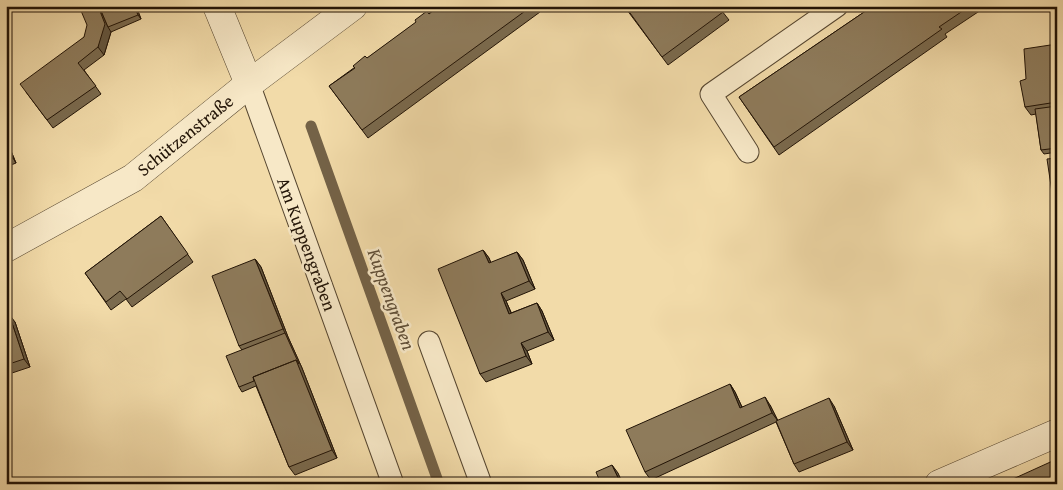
<svg xmlns="http://www.w3.org/2000/svg" width="1063" height="490" font-family="'Gentium Book Plus',serif">
	<rect width="100%" height="100%" fill="#f2dba9"/>
	<filter id="stains"><feTurbulence type="fractalNoise" baseFrequency=".004" numOctaves="4"/><feColorMatrix values="0 0 0 0 .2 0 0 0 0 .09 0 0 0 0 .02 0 0 0 .5 -.17"/></filter>
	<radialGradient id="worn" r=".72"><stop offset=".6" stop-color="#630" stop-opacity="0"/><stop offset="1" stop-color="#630" stop-opacity=".3"/></radialGradient>
	<g fill="none" stroke-linecap="round" stroke-linejoin="round">
		<path stroke="#746247" stroke-width="11" d="M 311,126 L 439,484"/>
		<defs>
			<path id="lane" d="M 249,84 L 393,484
				M 748,152 L 711,94 L 837,6
				M 429,342 L 481,484"/>
			<path id="street" d="M 217,6 L 249,84
				M 6,248 L 133,178 L 249,84 L 353,6
				M 939,484 L 1057,433"/>
		</defs>
		<use href="#lane" stroke="#55452f" stroke-width="23"/>
		<use href="#street" stroke="#55452f" stroke-width="29"/>
		<use href="#lane" stroke="#f7e8c7" stroke-width="21"/>
		<use href="#street" stroke="#f7e8c7" stroke-width="28"/>
	</g>
	<path fill="#7a6a4e" stroke="#211306" d="M 136,6 L 141,19 L 111,32 L 104,55 L 84,70 L 101,94 L 53,128 L 26,92 L 84,37 Z
		M 439,6 L 536,6 L 540,12 L 368,138 L 329,86 Z
		M 624,6 L 718,6 L 729,20 L 668,65 Z
		M 873,6 L 987,6 L 945,34 L 947,37 L 779,155 L 739,97 Z
		M 1057,44 L 1057,152 L 1044,154 L 1041,150 L 1036,114 L 1031,115 L 1025,107 Z
		M 6,139 L 16,163 L 6,167 Z
		M 161,216 L 193,262 L 132,307 L 126,299 L 111,310 L 85,273 Z
		M 483,250 L 489,258 L 491,263 L 517,252 L 523,260 L 535,289 L 506,301 L 511,312 L 511,313 L 537,303 L 542,311 L 554,340 L 527,351 L 532,364 L 486,382 L 480,374 Z
		M 255,259 L 261,267 L 288,337 L 302,368 L 337,458 L 295,475 L 289,467 L 256,386 L 242,392 L 239,387 L 242,350 L 239,346 Z
		M 6,315 L 15,322 L 30,367 L 6,375 Z
		M 730,384 L 735,392 L 742,407 L 770,405 L 778,421 L 834,406 L 853,450 L 799,472 L 794,464 L 776,422 L 651,480 L 645,472 Z"/>
	<path fill="#635640" stroke="#211306" d="M 98,6 L 99,6 L 108,27 L 111,32 L 104,55 L 98,47 Z
		M 134,6 L 136,6 L 141,19 L 138,15 Z
		M 6,139 L 16,163 L 13,158 L 6,142 Z
		M 483,250 L 489,258 L 494,271 L 489,263 Z
		M 517,252 L 523,260 L 535,289 L 529,281 Z
		M 255,259 L 261,267 L 288,337 L 302,368 L 337,458 L 332,450 Z
		M 501,293 L 506,301 L 515,322 L 509,314 Z
		M 537,303 L 542,311 L 554,340 L 548,332 Z
		M 9,314 L 15,322 L 30,367 L 24,359 Z
		M 521,343 L 527,351 L 532,364 L 526,356 Z
		M 730,384 L 735,392 L 746,416 L 740,408 Z
		M 765,397 L 770,405 L 778,421 L 772,413 Z
		M 829,398 L 834,406 L 853,450 L 847,442 Z
		M 612,465 L 618,473 L 623,484 L 621,484 Z"/>
	<path fill="#8e7b5b" stroke="#211306" d="M 79,6 L 98,6 L 105,24 L 98,47 L 78,63 L 96,86 L 47,120 L 20,84 L 84,37 L 87,25 Z
		M 99,6 L 134,6 L 138,15 L 108,27 Z
		M 439,6 L 532,6 L 362,130 L 329,86 L 355,68 L 353,66 L 365,56 L 367,58 L 416,22 L 415,20 L 427,11 L 429,14 Z
		M 625,6 L 718,6 L 723,12 L 662,57 Z
		M 873,6 L 970,6 L 939,27 L 942,29 L 774,147 L 739,97 Z
		M 1057,44 L 1057,102 L 1025,107 L 1020,81 L 1026,79 L 1024,49 Z
		M 1057,106 L 1057,148 L 1041,150 L 1035,109 Z
		M 6,142 L 13,158 L 6,161 Z
		M 1057,158 L 1057,226 L 1047,159 Z
		M 161,216 L 188,254 L 127,299 L 120,291 L 106,302 L 85,273 Z
		M 483,250 L 489,263 L 517,252 L 529,281 L 501,293 L 505,304 L 509,314 L 537,303 L 548,332 L 521,343 L 526,356 L 480,374 L 438,269 Z
		M 255,259 L 283,329 L 239,346 L 212,276 Z
		M 9,314 L 24,359 L 6,365 L 6,315 Z
		M 285,333 L 299,364 L 296,360 L 253,377 L 254,381 L 239,387 L 226,356 Z
		M 296,360 L 332,450 L 289,467 L 253,377 Z
		M 730,384 L 740,408 L 765,397 L 772,413 L 645,472 L 626,430 Z
		M 829,398 L 847,442 L 794,464 L 776,421 Z
		M 1057,459 L 1057,484 L 1002,484 Z
		M 612,465 L 621,484 L 601,484 L 596,472 Z"/>
	<g text-anchor="middle" dominant-baseline="central" stroke-width="5" stroke-linejoin="round" paint-order="stroke">
		<g font-size="18" fill="#211306" stroke="#f7e8c7">
			<text transform="translate(185 135) rotate(-39)">Schützenstraße</text>
			<text transform="translate(307 244) rotate(70)">Am Kuppengraben</text>
		</g>
		<g font-size="19" font-style="italic" fill="#5f4e37" stroke="#f7e8c7">
			<text transform="translate(392 299) rotate(70)">Kuppengraben</text>
		</g>
	</g>
	<rect width="1063" height="490" fill="none" stroke="#f2dba9" stroke-width="25"/>
	<rect x="8" y="8" width="1048" height="475" fill="none" stroke="#211306" stroke-width="2.5"/>
	<rect x="12" y="12" width="1038" height="465" fill="none" stroke="#211306"/>
	<rect width="100%" height="100%" filter="url(#stains)"/>
	<rect width="100%" height="100%" fill="url(#worn)"/>
</svg>
